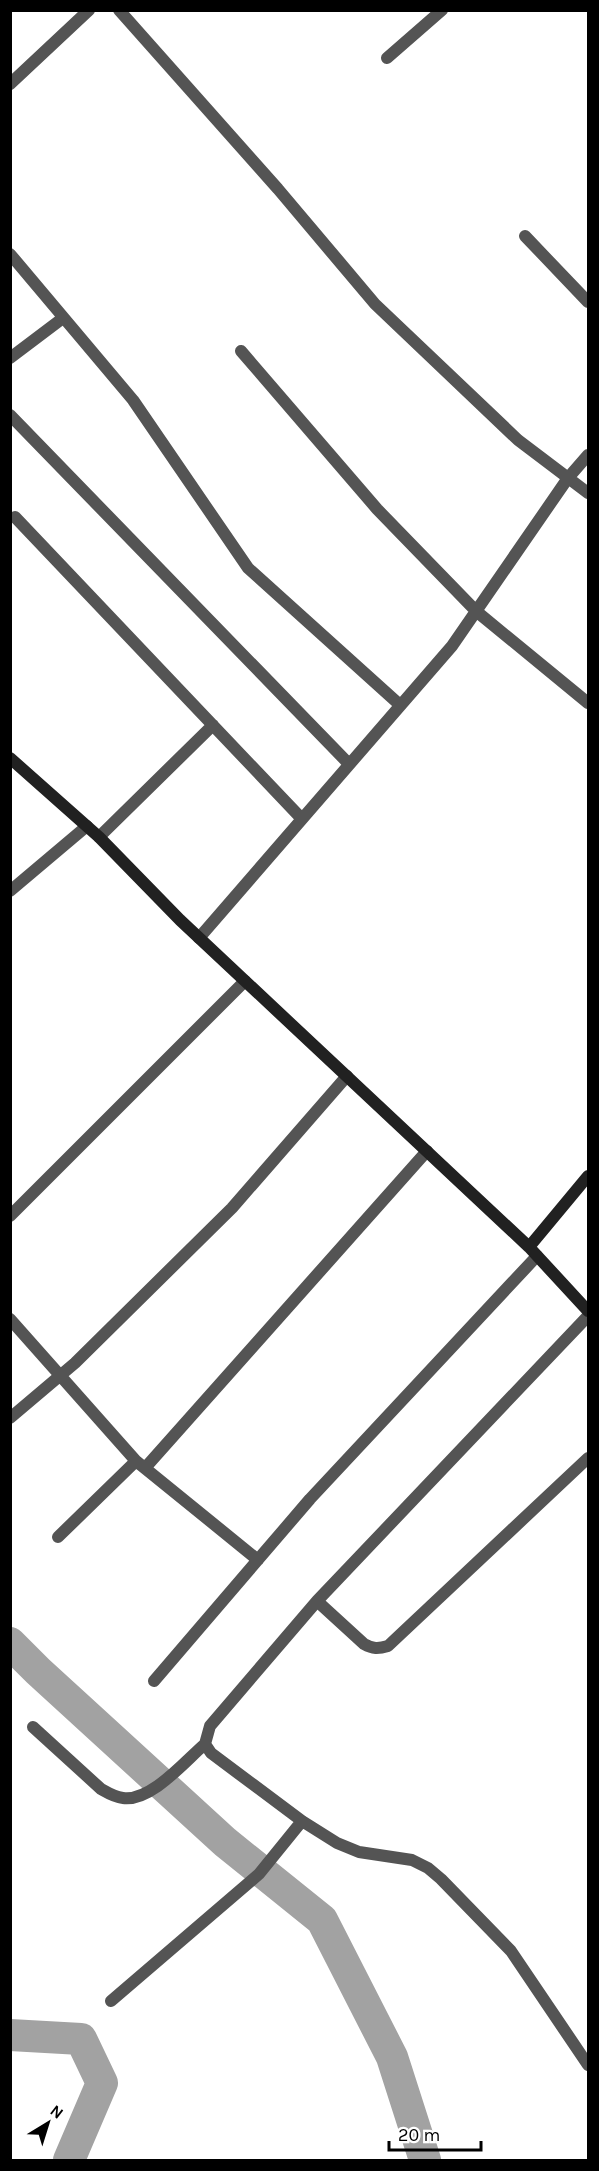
<svg xmlns="http://www.w3.org/2000/svg" width="599" height="2171" font-family="Karla,sans-serif">
	<rect width="100%" height="100%" fill="#fff"/>
	<g fill="none" stroke-linecap="round" stroke-linejoin="round">
		<path stroke="#a2a2a2" stroke-width="32" d="M 10,1643 L 38,1671 L 225,1842 L 322,1920 L 392,2057 L 425,2160
			M 10,2035 L 81,2039 L 102,2083 L 69,2160"/>
		<path stroke="#545454" stroke-width="12" d="M 119,10 L 278,189 L 375,304 L 518,440 L 588,493
			M 387,58 L 442,10
			M 10,84 L 89,10
			M 525,236 L 588,302
			M 10,254 L 133,400 L 248,568 L 400,705
			M 241,351 L 377,509 L 476,611 L 588,703
			M 10,358 L 63,318
			M 10,415 L 349,764
			M 15,517 L 302,819
			M 99,837 L 213,725
			M 10,891 L 87,826
			M 199,938 L 452,646 L 568,478 L 588,455
			M 10,1216 L 245,981
			M 588,1316 L 317,1601 L 210,1726 L 205,1744 L 211,1753 L 302,1821 L 337,1843 L 359,1852 L 412,1860 L 428,1868 L 441,1879 L 511,1951 L 588,2065
			M 10,1319 L 136,1461 L 258,1560
			M 10,1418 L 75,1363 L 232,1208 L 347,1076
			M 145,1468 L 427,1151
			M 58,1537 L 136,1461
			M 317,1601 L 364,1644 C 373,1649 378,1649 388,1646 L 588,1458
			M 154,1681 L 310,1499 L 537,1256
			M 33,1727 L 101,1789 C 108,1793 114,1797 123,1798 C 151,1802 185,1761 205,1744
			M 111,2001 L 259,1874 L 302,1821"/>
		<path stroke="#212121" stroke-width="12" d="M 10,758 L 99,837 L 180,920 L 529,1247 L 588,1311
			M 529,1247 L 588,1176"/>
	</g>
	<rect width="599" height="2171" fill="none" stroke="#000000" stroke-width="24"/>
	<g transform="translate(48 2123) rotate(38)" stroke="#ffffff" stroke-width="4.5" paint-order="stroke">
	<path d="M0-4.5L10 22L0 15L-10 22Z" fill="#000000"/>
	<text y="-9" font-size="16" font-weight="bold" text-anchor="middle" fill="#000000">N</text>
	</g>
	<path d="M389 2141v9h92v-9" fill="none" stroke="#000000" stroke-width="3"/>
	<text x="398" y="2141" font-size="18" fill="#000000" stroke="#ffffff" stroke-width="4.5" paint-order="stroke">20 m</text>
</svg>
